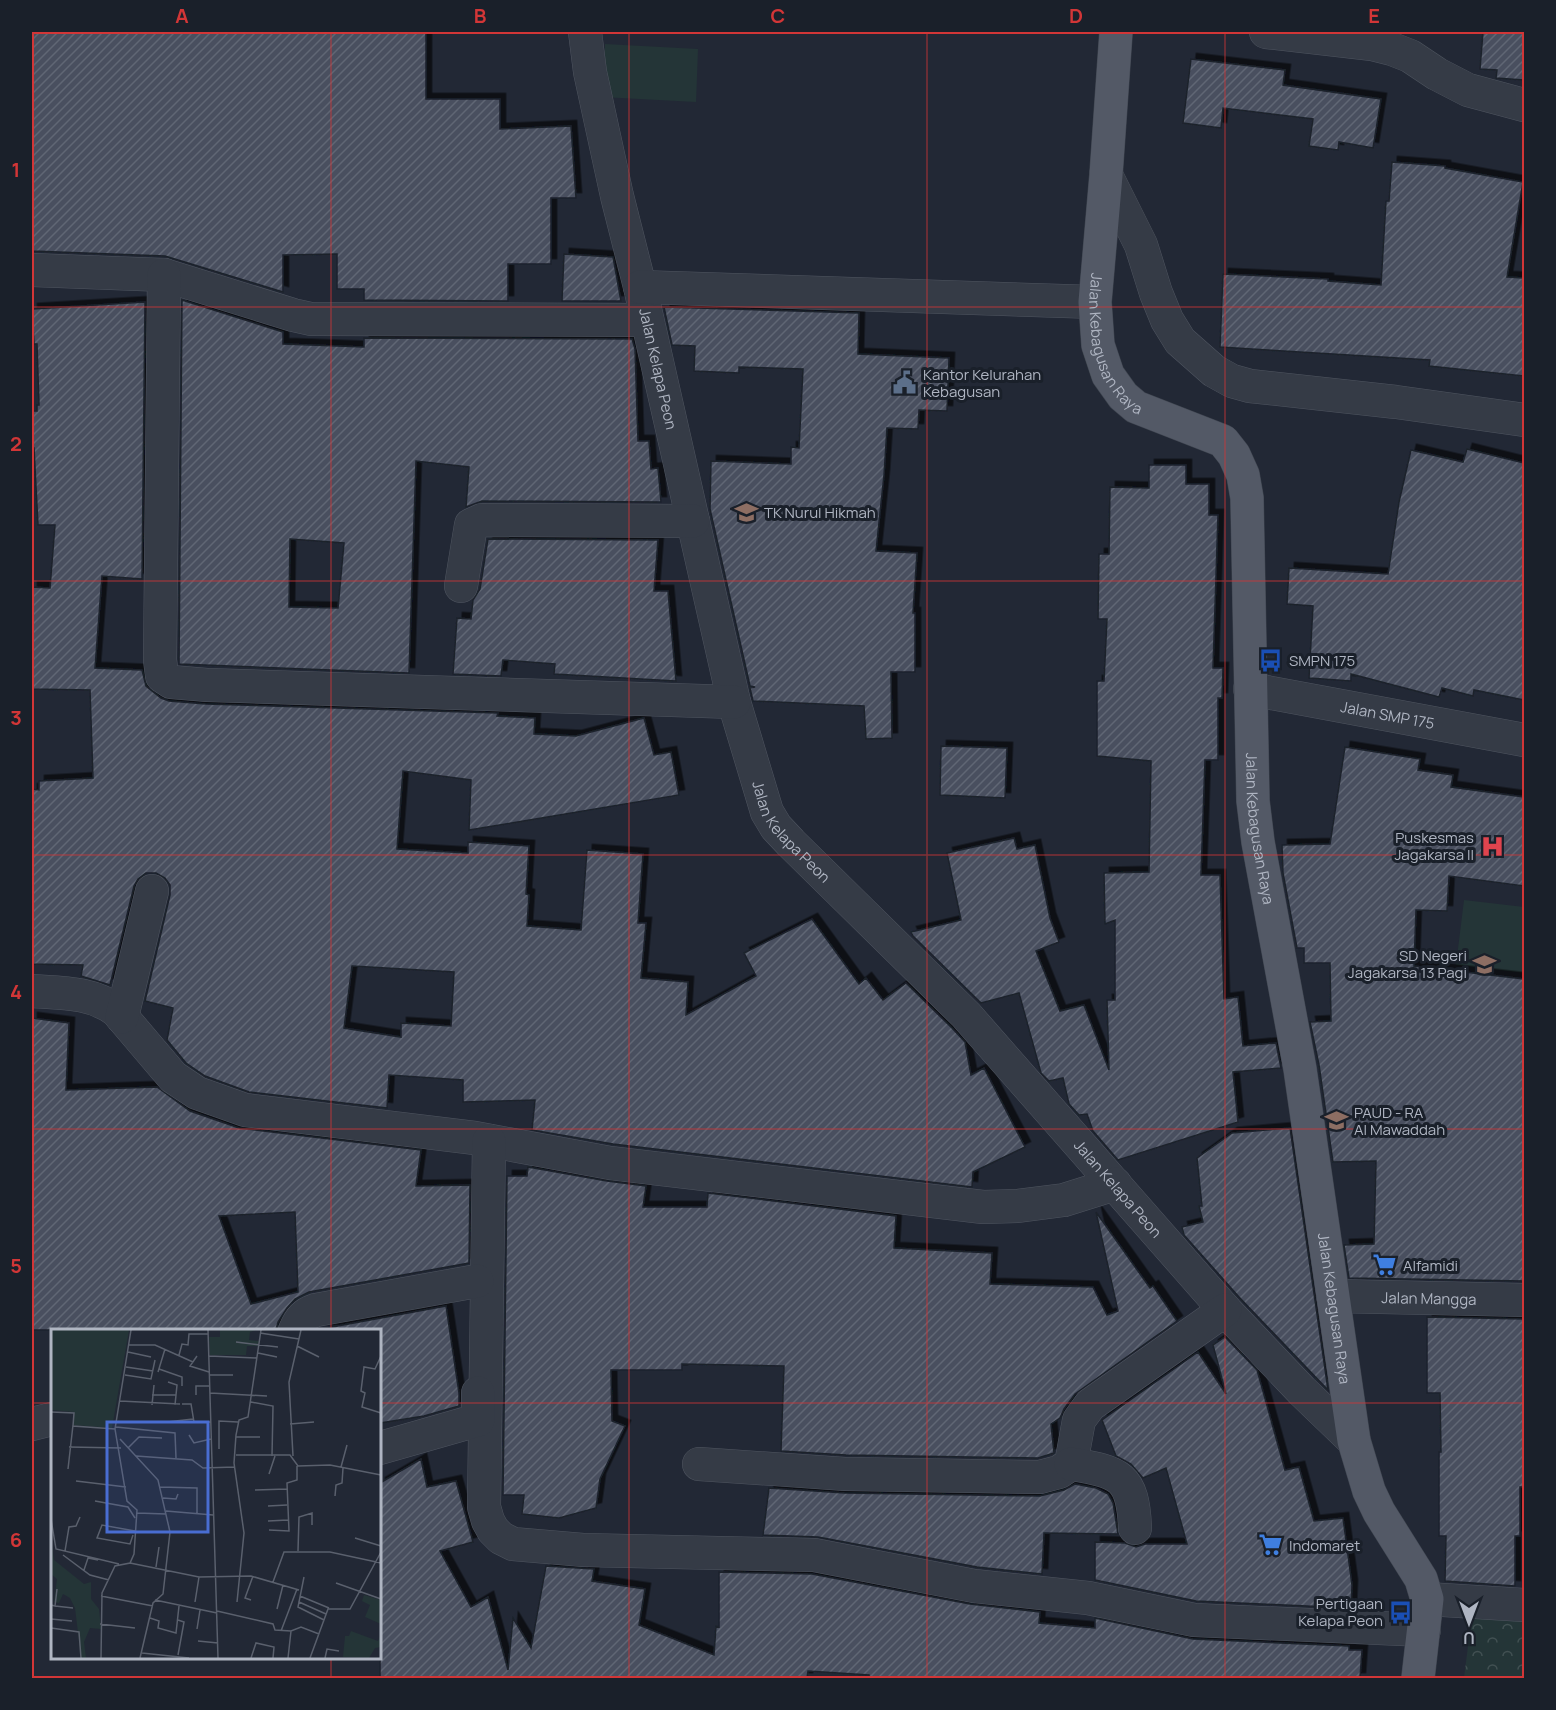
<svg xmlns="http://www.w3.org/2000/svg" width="1556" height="1710" font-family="Manrope,sans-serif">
	<defs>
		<pattern id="park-crowns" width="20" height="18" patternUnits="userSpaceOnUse" patternTransform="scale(1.5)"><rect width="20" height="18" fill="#243537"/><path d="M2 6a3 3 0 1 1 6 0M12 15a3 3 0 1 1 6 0" fill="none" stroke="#415052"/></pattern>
		<pattern id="building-hatch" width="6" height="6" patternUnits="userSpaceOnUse" patternTransform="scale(1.5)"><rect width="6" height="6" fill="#484f5f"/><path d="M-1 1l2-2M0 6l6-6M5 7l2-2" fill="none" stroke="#606674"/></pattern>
		<filter id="shadow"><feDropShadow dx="5.5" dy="-5.5" stdDeviation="0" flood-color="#0009"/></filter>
	</defs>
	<rect width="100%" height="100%" fill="#222835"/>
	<path fill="#243537" d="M 605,44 L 698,49 L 696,102 L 602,97 Z
		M 1464,900 L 1524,907 L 1524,973 L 1456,965 Z"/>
	<path fill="url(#park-crowns)" d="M 1472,1615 L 1524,1618 L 1524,1678 L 1464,1678 Z"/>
	<path fill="url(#building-hatch)" stroke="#1c222c" stroke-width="1.5" fill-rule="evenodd" filter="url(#shadow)" d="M 32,32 L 426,32 L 426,99 L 500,99 L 500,129 L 571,126 L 576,198 L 551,198 L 551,264 L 508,264 L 508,301 L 364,300 L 364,289 L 337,289 L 337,254 L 283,255 L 283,292 L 165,256 L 32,251 Z
		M 1483,32 L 1524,32 L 1524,80 L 1496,78 L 1497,70 L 1480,69 Z
		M 1191,59 L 1285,70 L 1283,85 L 1381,99 L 1373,148 L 1339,142 L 1338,150 L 1309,146 L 1313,119 L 1223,108 L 1221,128 L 1183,123 Z
		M 1392,162 L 1445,166 L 1445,168 L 1523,182 L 1507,277 L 1524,278 L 1524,376 L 1429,366 L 1430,360 L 1220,347 L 1223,274 L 1328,279 L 1328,281 L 1381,285 L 1386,201 L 1389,201 Z
		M 564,254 L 613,257 L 621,301 L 562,301 Z
		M 182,300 L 283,332 L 283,344 L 364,347 L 364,338 L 632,339 L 635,349 L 638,441 L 649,441 L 651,469 L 658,468 L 661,502 L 482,501 L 466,507 L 469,467 L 416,461 L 409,673 L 179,664 ZM 290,539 L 344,543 L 338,608 L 289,607 Z
		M 145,302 L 142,579 L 102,576 L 95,668 L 142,670 L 146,686 L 161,698 L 169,701 L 206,704 L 498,713 L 497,716 L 535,718 L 534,734 L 576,736 L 644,718 L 654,755 L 671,752 L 679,795 L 469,830 L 471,780 L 403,771 L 397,849 L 468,853 L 468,842 L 529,846 L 526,894 L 529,895 L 527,926 L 581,930 L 587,850 L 643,854 L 638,923 L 646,923 L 641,978 L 688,982 L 686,1015 L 756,976 L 744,953 L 812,919 L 859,984 L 866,978 L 883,1000 L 906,983 L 952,1028 L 965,1042 L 971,1075 L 984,1068 L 1025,1147 L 973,1172 L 972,1187 L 613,1144 L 532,1130 L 535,1100 L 463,1102 L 463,1080 L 389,1075 L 387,1108 L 249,1092 L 205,1076 L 186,1063 L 167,1040 L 173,1008 L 145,1001 L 170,895 L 170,885 L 165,878 L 156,873 L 146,873 L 138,879 L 134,886 L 110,985 L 81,976 L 83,965 L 32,964 L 32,789 L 39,790 L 39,781 L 93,778 L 90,690 L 32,689 L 32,587 L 50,588 L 55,525 L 38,525 L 34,448 L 32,448 L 32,411 L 37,411 L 37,405 L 39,405 L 37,344 L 34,344 L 32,309 ZM 352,966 L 454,972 L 451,1026 L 401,1023 L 401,1037 L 344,1028 Z
		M 664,307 L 859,313 L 858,354 L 949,358 L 947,411 L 919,410 L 918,429 L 887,428 L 884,475 L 876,551 L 917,553 L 913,613 L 915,613 L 915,672 L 891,672 L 892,738 L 866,739 L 864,706 L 753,701 L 750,688 L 755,687 L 750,686 L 710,509 L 711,461 L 791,464 L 791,447 L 799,448 L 803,369 L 739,367 L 739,373 L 694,371 L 695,346 L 672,345 Z
		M 1467,449 L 1524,463 L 1524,700 L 1474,690 L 1473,696 L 1442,688 L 1439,697 L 1351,674 L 1351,681 L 1309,678 L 1313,606 L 1287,604 L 1289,568 L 1388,574 L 1399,502 L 1411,450 L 1463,462 Z
		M 1149,465 L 1186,465 L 1186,484 L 1209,484 L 1209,515 L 1218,515 L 1213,668 L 1223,668 L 1222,698 L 1218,698 L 1218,760 L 1205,760 L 1201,875 L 1220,875 L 1224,999 L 1238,997 L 1243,1046 L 1276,1043 L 1281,1068 L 1233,1072 L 1238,1122 L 1118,1160 L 1093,1131 L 1087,1114 L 1079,1115 L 1069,1104 L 1063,1078 L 1049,1081 L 1041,1073 L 1019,993 L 981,1003 L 913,936 L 911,932 L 961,920 L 947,853 L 1014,838 L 1017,849 L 1035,845 L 1050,918 L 1059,942 L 1036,951 L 1060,1011 L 1084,1005 L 1109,1070 L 1107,1000 L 1115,1000 L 1115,920 L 1105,924 L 1104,873 L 1149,872 L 1151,761 L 1097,756 L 1097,681 L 1104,681 L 1107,619 L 1098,619 L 1099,554 L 1109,554 L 1110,487 L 1149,488 Z
		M 488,539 L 658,540 L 654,591 L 668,591 L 676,681 L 554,674 L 555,664 L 503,660 L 501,676 L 453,674 L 457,618 L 471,619 L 473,600 L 480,589 Z
		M 941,746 L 1007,748 L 1005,798 L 940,795 Z
		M 1345,747 L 1420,759 L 1418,770 L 1453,775 L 1451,787 L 1524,797 L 1524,886 L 1449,876 L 1447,911 L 1416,910 L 1414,966 L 1524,979 L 1524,1281 L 1349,1278 L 1344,1245 L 1374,1244 L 1376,1161 L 1333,1162 L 1319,1065 L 1310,1022 L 1331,1021 L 1330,963 L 1304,963 L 1304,948 L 1297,948 L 1283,873 L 1282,845 L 1330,844 Z
		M 32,1018 L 69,1023 L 66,1090 L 157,1087 L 190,1111 L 239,1128 L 421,1150 L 416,1186 L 470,1185 L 469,1263 L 309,1292 L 295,1299 L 287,1308 L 278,1322 L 276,1330 L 32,1330 ZM 295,1212 L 298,1292 L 251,1304 L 219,1216 Z
		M 1290,1128 L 1328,1390 L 1239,1297 L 1184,1235 L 1182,1227 L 1203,1222 L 1199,1206 L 1202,1206 L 1197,1158 L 1232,1133 Z
		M 528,1167 L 607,1181 L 646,1186 L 643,1207 L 707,1207 L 708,1193 L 896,1216 L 894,1248 L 992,1253 L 990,1284 L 1093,1287 L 1107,1315 L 1118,1311 L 1096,1212 L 1150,1288 L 1153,1286 L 1177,1321 L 1075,1394 L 1064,1409 L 1060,1418 L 1051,1424 L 1054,1453 L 1038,1458 L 846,1455 L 781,1451 L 784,1366 L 682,1364 L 682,1370 L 611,1370 L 612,1421 L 625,1426 L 600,1479 L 596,1508 L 559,1518 L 522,1514 L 524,1495 L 503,1495 L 507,1176 L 527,1176 Z
		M 446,1306 L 459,1393 L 459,1406 L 424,1416 L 380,1423 L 380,1330 L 316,1330 Z
		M 1427,1317 L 1524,1319 L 1524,1487 L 1520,1487 L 1520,1536 L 1515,1536 L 1515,1586 L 1445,1581 L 1446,1536 L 1439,1536 L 1439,1452 L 1441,1452 L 1440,1393 L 1427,1393 Z
		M 1225,1337 L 1257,1370 L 1285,1470 L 1299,1467 L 1314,1521 L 1343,1518 L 1352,1585 L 1351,1608 L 1196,1601 L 1095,1580 L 1095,1542 L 1125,1543 L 1136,1547 L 1145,1544 L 1187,1544 L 1166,1468 L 1143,1478 L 1131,1464 L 1116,1456 L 1102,1420 L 1198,1352 L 1226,1394 L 1213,1345 Z
		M 421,1459 L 427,1487 L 456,1481 L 473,1542 L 440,1551 L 471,1607 L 488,1597 L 508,1670 L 513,1618 L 531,1648 L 546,1566 L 594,1569 L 592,1581 L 645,1589 L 639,1625 L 714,1655 L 716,1626 L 719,1627 L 719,1572 L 812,1574 L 970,1604 L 1040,1612 L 1039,1623 L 1095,1628 L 1095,1618 L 1193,1639 L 1349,1646 L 1349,1650 L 1362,1650 L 1360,1678 L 869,1678 L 869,1675 L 808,1671 L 807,1678 L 380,1678 L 380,1483 Z
		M 1075,1484 L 1096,1488 L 1108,1494 L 1113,1503 L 1118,1534 L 1044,1533 L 1042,1574 L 977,1567 L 818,1537 L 763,1535 L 769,1488 L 845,1493 L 1040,1496 L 1064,1490 Z"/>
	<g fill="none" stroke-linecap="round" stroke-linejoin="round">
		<defs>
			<g id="minor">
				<path id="s1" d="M 585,32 L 590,72 L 617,196 L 640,287 L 734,702 L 767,812 L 776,827 L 791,843 L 966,1015 L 1225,1310 L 1302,1391 L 1354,1441"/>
				<path d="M 1266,32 L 1372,44 L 1392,49 L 1410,56 L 1437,74 L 1468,90 L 1524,105"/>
				<path d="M 1106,175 L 1141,245 L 1156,293 L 1167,320 L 1180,341 L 1214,371 L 1232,381 L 1250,386 L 1396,402 L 1524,420"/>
				<path d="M 32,270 L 164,275 L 293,315 L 311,319 L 647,320"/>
				<path d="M 164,275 L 160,660 L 162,676 L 171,682 L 207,685 L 734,702"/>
				<path d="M 640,287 L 1095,302"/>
				<path d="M 461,586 L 471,525 L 482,520 L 693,521"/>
				<path id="s2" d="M 1250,689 L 1524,740"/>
				<path d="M 32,991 C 61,993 93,992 117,1011 L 173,1077 L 197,1093 L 245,1110 L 475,1138 L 610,1163 L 983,1207 L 1018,1206 L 1064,1200 L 1115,1184"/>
				<path d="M 122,1017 L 152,891"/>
				<path d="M 489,1141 L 484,1507 L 488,1521 L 493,1530 L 501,1538 L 513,1544 L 583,1550 L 814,1555 L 974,1586 L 1088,1598 L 1194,1620 L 1424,1630"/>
				<path id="s3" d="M 1333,1296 L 1524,1300"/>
				<path d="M 295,1330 C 300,1319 304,1314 316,1310 L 477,1281"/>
				<path d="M 32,1424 L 52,1419"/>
				<path d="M 380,1448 L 478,1420 L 478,1393"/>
				<path d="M 699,1464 L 845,1474 L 1040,1477 L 1059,1472 L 1071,1464 L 1079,1420 L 1090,1405 L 1225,1310"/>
				<path d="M 1071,1464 C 1120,1472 1133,1476 1135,1528"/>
				<path d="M 1427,1599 L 1524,1605"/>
			</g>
			<g id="major">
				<path id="s4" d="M 1116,32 L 1106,175 L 1095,302 L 1098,345 L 1108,375 L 1123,396 L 1136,407 L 1223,441 L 1234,455 L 1243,475 L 1247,498 L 1253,801 L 1258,842 L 1300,1069 L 1354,1441 L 1369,1491 L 1379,1512 L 1421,1579 L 1427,1599 L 1418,1678"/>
			</g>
		</defs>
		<use href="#minor" stroke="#4f5560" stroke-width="34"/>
		<use href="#major" stroke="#3e444f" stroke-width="34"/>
		<use href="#minor" stroke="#353b46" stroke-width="33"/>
		<use href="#major" stroke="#535966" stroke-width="33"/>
	</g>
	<path fill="none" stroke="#d23637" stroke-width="1.5" stroke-opacity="0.55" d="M 331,32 L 331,1330M 629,32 L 629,1678M 927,32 L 927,1678M 1225,32 L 1225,1678M 32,307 L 1524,307M 32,581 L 1524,581M 32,855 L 1524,855M 32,1129 L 1524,1129M 32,1403 L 52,1403M 380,1403 L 1524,1403M 331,1658 L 331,1678"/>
	<defs>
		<symbol id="civic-bare" viewBox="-9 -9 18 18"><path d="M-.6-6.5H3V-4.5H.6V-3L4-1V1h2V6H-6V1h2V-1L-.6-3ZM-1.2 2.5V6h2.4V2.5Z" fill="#5c6f8a" stroke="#1a202a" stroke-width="2.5" paint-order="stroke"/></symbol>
		<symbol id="school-bare" viewBox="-9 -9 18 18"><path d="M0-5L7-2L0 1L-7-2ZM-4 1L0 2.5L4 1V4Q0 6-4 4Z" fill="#8d6e63" stroke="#1a202a" stroke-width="2.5" paint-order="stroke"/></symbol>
		<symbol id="bus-bare" viewBox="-9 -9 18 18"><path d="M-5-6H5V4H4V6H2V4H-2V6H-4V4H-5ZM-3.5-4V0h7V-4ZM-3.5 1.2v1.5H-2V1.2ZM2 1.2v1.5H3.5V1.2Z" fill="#1a4fb4" stroke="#1a202a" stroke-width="2.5" paint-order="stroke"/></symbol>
		<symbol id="hospital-bare" viewBox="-9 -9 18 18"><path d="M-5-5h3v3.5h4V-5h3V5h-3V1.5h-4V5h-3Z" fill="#e0444e" stroke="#1a202a" stroke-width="2.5" paint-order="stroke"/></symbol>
		<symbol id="supermarket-bare" viewBox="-9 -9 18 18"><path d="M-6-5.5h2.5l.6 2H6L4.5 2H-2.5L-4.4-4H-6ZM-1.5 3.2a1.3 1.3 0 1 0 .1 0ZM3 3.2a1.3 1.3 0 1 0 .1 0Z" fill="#3f7fe0" stroke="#1a202a" stroke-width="2.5" paint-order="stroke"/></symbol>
	</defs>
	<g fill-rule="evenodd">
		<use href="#civic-bare" x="888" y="366" width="33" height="33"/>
		<use href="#school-bare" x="730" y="496" width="33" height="33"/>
		<use href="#bus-bare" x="1254" y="644" width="33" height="33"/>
		<use href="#hospital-bare" x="1476" y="830" width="33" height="33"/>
		<use href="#school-bare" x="1468" y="948" width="33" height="33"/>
		<use href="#school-bare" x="1320" y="1104" width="33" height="33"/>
		<use href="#supermarket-bare" x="1368" y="1248" width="33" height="33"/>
		<use href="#supermarket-bare" x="1254" y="1528" width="33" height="33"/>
		<use href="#bus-bare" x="1384" y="1596" width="33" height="33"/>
	</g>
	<g text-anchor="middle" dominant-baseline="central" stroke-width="6" stroke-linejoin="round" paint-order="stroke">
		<g font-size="15" fill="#afb5c2" stroke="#1a202a">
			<text stroke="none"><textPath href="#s4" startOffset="318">Jalan Kebagusan Raya</textPath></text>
			<text stroke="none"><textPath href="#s1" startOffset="345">Jalan Kelapa Peon</textPath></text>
			<text stroke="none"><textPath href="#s2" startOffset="140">Jalan SMP 175</textPath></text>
			<text stroke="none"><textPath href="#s4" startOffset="876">Jalan Kebagusan Raya</textPath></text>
			<text stroke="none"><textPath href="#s1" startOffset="831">Jalan Kelapa Peon</textPath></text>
			<text stroke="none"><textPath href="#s1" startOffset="1317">Jalan Kelapa Peon</textPath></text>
			<text stroke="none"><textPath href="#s3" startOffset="96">Jalan Mangga</textPath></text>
			<text stroke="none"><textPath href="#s4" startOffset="1362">Jalan Kebagusan Raya</textPath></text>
		</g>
		<g font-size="15" fill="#afb5c2" stroke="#1a202a" text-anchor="start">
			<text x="923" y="374">Kantor Kelurahan<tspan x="923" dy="17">Kebagusan</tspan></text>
			<text x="764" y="512">TK Nurul Hikmah</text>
			<text x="1289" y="660">SMPN 175</text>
			<text x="1474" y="837" text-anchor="end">Puskesmas<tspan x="1474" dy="17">Jagakarsa II</tspan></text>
			<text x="1467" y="955" text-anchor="end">SD Negeri<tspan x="1467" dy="17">Jagakarsa 13 Pagi</tspan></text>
			<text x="1354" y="1112">PAUD - RA<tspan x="1354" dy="17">Al Mawaddah</tspan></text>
			<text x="1403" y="1265">Alfamidi</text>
			<text x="1289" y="1545">Indomaret</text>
			<text x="1383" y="1603" text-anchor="end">Pertigaan<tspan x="1383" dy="17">Kelapa Peon</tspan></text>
		</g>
	</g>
	<g transform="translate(51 1329)">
		<rect width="330" height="330" fill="#222835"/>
		<path d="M 169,1 L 205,1 L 199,3 L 198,11 L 208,12 L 207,17 L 196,17 L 195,26 L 159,26 L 158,8 L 169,8 Z" fill="#243537"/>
		<path d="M 313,266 L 330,271 L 330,295 L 314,288 L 319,276 L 311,272 ZM 300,302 L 327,312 L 330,305 L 330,318 L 324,319 L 318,329 L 292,328 L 294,307 L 298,307 Z" fill="#243537"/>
		<path d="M 0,1 L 78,1 L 61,99 L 22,96 L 23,83 L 0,81 ZM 0,211 L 3,231 L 33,255 L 40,253 L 40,270 L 48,280 L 50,300 L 39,299 L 33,313 L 35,329 L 30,329 L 24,279 L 19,269 L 12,265 L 8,274 L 3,273 L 6,250 L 0,245 Z" fill="#243537"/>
		<path fill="none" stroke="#5a606d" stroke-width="1.5" d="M 157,1 L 167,329M 209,4 L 248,10M 185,13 L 227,18M 78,16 L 104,16 L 142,33M 246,17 L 268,28M 77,23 L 100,28M 207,24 L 226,28M 128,26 L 131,15 L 137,16 L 138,5 L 157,5M 146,27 L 139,37 L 158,43M 158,27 L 206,29M 330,27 L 324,40 L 313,38 L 310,62 L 314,64 L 311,78 L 330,84M 75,38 L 102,42M 108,40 L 131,48 L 131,57M 107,43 L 114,20M 74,46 L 100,50 L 104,31M 159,46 L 182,46M 117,53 L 126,56 L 124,76M 159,64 L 216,67M 101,66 L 125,66M 145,66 L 145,57 L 159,57M 69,72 L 129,75M 200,73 L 222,77 L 221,127M 131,75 L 140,75 L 143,93 L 160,93M 101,76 L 103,56M 0,83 L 23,84 L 22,97 L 64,100M 116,93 L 142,90M 239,95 L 263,93M 65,98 L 124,104 L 125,129M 138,106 L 143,114 L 160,110M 185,108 L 209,108M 69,110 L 107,151 L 119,203 L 112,265 L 102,274 L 89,329M 18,118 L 70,119M 77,119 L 88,108 L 111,109M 168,120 L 168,92 L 187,93M 185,126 L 239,126 L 247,137 L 279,136 L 330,146M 85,127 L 141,131 L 152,139 L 184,138M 242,127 L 238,53 L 250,1M 290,138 L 296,116M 17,140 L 22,96M 218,145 L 224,127M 25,152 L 75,158M 109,158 L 146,159 L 146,185M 204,161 L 236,160M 284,167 L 285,156 L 291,154 L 292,139M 112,169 L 125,170 L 127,165M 44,172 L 77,178 L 84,189M 217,177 L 236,176M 115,182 L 162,186M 86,184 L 115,185M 0,190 L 5,220 L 68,235M 217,192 L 237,191M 218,201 L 238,202 L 236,154 L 246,151 L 246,137M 82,206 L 79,215 L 46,209 L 51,196 L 84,202M 304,209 L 330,217M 14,222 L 18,198 L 25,197 L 29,188M 247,222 L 248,188 L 261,184 L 261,196M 12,226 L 39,246 L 58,251M 79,234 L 148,248 L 200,247 L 248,261M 105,238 L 108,218M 33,241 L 37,229 L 47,231M 253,248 L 248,273 L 275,285M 222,253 L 233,223 L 279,223 L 330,234M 285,254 L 330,270M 50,267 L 102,277M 249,267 L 278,279M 104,271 L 166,284M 200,271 L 194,269 L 202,247M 144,273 L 148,248M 186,273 L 193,204 L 183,134 L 185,106 L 188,91 L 197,88 L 210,1M 248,273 L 247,278 L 273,291M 0,276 L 4,277 L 6,260M 4,277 L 22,279M 226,280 L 232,256M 166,282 L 222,295 L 224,301 L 240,302 L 250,298 L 268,305M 99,289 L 108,292 L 107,299 L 125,304 L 128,277M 0,290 L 21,292M 127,291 L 133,293 L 127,326M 49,295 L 84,299M 0,299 L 28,303 L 30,329M 146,300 L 149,281M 230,302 L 246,260M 147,312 L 167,314M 91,324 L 138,329M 50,329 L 51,264 L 64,237 L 79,234 L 83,225 L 86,181 L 76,172 L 64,100 L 80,1M 200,329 L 205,314 L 223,318 L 222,329M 237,329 L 240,302M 259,329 L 277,280 L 299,280 L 330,223M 274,329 L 276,320 L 288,322"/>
		<path fill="#496dd1" fill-opacity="0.15" stroke="#496dd1" stroke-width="3" d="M 56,93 L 157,93 L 157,203 L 56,203 Z"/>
		<rect width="330" height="330" fill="none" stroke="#afb5c2" stroke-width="3"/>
	</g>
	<rect width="1556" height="1710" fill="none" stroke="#1a202a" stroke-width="66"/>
	<g transform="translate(1469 1623) rotate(180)" stroke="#1a202a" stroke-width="4.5" paint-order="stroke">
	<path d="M0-4.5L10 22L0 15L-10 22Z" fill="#afb5c2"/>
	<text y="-9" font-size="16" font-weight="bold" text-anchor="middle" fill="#afb5c2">U</text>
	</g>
	<rect x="33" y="33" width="1490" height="1644" fill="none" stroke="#d23637" stroke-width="2"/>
	<g font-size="20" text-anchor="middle" font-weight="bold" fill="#d23637">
		<text x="182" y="23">A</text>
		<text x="480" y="23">B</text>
		<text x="778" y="23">C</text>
		<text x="1076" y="23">D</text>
		<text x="1374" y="23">E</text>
		<text x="16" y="177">1</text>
		<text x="16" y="451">2</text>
		<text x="16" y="725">3</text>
		<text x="16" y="999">4</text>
		<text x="16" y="1273">5</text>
		<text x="16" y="1547">6</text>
	</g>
</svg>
